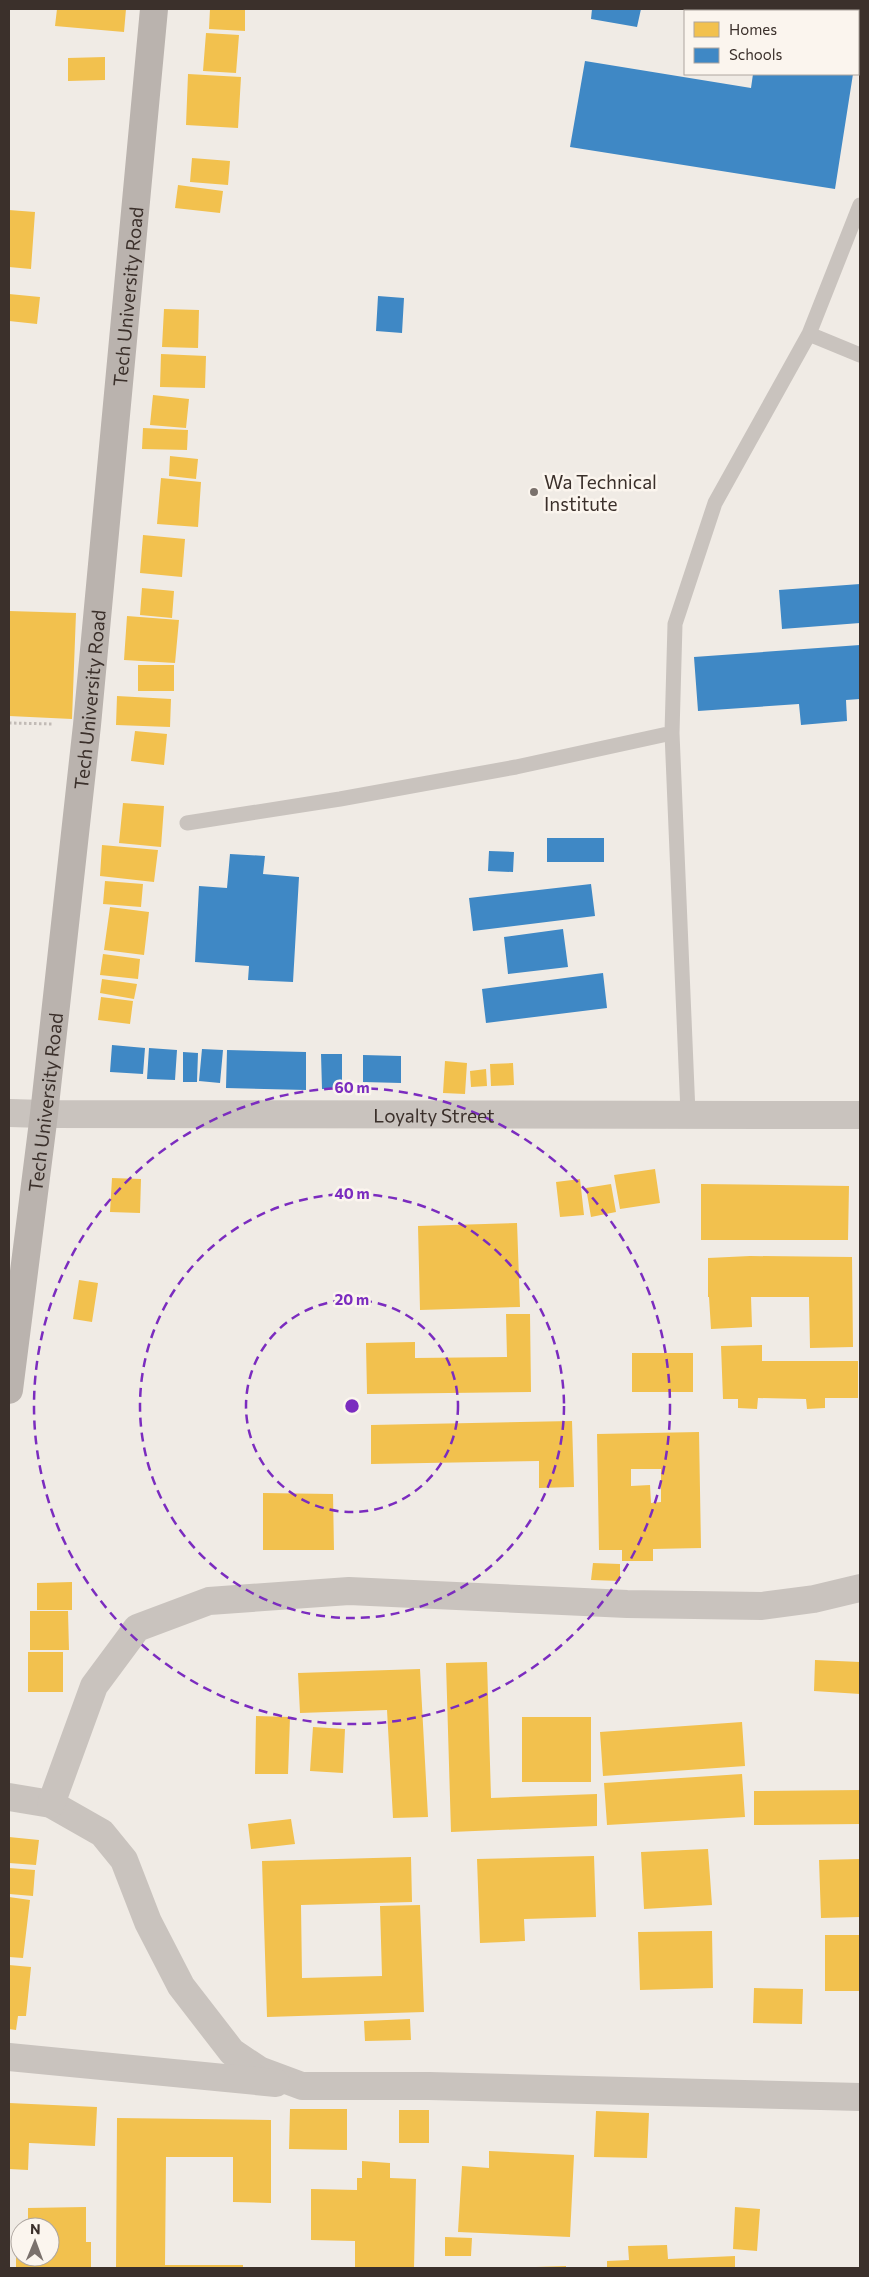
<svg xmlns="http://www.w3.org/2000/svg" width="869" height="2277" font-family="Commissioner,sans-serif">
	<rect width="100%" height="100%" fill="#f0ebe5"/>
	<path fill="#f2c14e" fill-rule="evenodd" d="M 57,9 L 126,9 L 124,32 L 55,26 Z
		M 210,9 L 245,9 L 245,31 L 209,29 Z
		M 206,33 L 239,35 L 236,73 L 203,71 Z
		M 105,57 L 105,80 L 68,81 L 68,58 Z
		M 188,74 L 241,77 L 238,128 L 186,125 Z
		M 192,158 L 230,161 L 228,185 L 190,182 Z
		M 178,185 L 223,191 L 220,213 L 175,208 Z
		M 9,210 L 35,212 L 31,269 L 9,267 Z
		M 9,294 L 40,297 L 37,324 L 9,321 Z
		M 164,309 L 199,310 L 198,348 L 162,347 Z
		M 161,354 L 206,356 L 205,388 L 160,387 Z
		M 153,395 L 189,399 L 186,428 L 150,425 Z
		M 143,428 L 188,430 L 187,450 L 142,449 Z
		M 170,456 L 198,459 L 196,479 L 169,476 Z
		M 161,478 L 201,482 L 198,527 L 157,524 Z
		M 143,535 L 185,539 L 182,577 L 140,573 Z
		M 142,588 L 174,591 L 172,618 L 140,615 Z
		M 9,611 L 76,613 L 72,719 L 9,716 Z
		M 127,616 L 179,620 L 175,663 L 124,660 Z
		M 138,665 L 174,665 L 174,691 L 138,691 Z
		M 117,696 L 171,699 L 170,727 L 116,725 Z
		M 135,731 L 167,734 L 164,765 L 131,761 Z
		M 123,803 L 164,806 L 161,847 L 119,843 Z
		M 102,845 L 158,850 L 154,882 L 100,876 Z
		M 105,881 L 143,884 L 141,907 L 103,904 Z
		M 110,907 L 149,912 L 144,955 L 104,950 Z
		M 103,954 L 140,959 L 138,979 L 100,975 Z
		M 102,979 L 137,984 L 134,999 L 100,993 Z
		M 101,997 L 133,1001 L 130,1024 L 98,1020 Z
		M 445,1061 L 467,1063 L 465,1094 L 443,1093 Z
		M 513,1063 L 514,1085 L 491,1086 L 490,1064 Z
		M 486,1069 L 487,1086 L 471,1087 L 470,1071 Z
		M 655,1169 L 660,1203 L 620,1209 L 614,1175 Z
		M 112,1178 L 141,1179 L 140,1213 L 110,1212 Z
		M 580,1179 L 584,1215 L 560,1217 L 556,1182 Z
		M 611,1184 L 616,1212 L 591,1217 L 586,1188 Z
		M 701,1184 L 849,1186 L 848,1240 L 701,1240 Z
		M 517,1223 L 520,1307 L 420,1310 L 418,1226 Z
		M 750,1256 L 852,1257 L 853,1347 L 810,1348 L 809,1297 L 751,1297 L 752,1327 L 711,1329 L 709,1297 L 708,1297 L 708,1258 Z
		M 79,1280 L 98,1283 L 92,1322 L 73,1319 Z
		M 506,1314 L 530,1314 L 531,1392 L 367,1394 L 366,1343 L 415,1342 L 415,1358 L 507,1357 Z
		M 762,1345 L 762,1361 L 858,1361 L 858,1398 L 825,1398 L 825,1408 L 807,1409 L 806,1399 L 758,1398 L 757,1409 L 738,1408 L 738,1399 L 723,1399 L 721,1346 Z
		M 632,1353 L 693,1353 L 693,1392 L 632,1392 Z
		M 572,1421 L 574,1487 L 539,1488 L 539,1461 L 371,1464 L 371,1425 Z
		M 699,1432 L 701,1548 L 653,1549 L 653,1561 L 622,1561 L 622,1550 L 599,1550 L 597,1434 ZM 631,1469 L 661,1469 L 661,1502 L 651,1503 L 650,1485 L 631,1486 Z
		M 263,1493 L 333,1494 L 334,1550 L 263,1550 Z
		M 593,1563 L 620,1564 L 620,1581 L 591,1580 Z
		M 72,1582 L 72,1610 L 37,1610 L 37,1583 Z
		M 30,1611 L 68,1611 L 69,1650 L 30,1650 Z
		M 28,1652 L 63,1652 L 63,1692 L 28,1692 Z
		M 815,1660 L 860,1662 L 860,1694 L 814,1691 Z
		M 487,1662 L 491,1798 L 597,1794 L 597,1826 L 451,1832 L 446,1663 Z
		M 420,1669 L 428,1817 L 393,1818 L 387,1710 L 300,1713 L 298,1673 Z
		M 256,1716 L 290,1717 L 288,1774 L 255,1774 Z
		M 522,1717 L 591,1717 L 591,1782 L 522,1782 Z
		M 742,1722 L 745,1766 L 603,1776 L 600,1732 Z
		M 313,1727 L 345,1729 L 343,1773 L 310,1771 Z
		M 742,1774 L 745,1817 L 607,1825 L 604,1783 Z
		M 860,1790 L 860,1824 L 754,1825 L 754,1791 Z
		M 291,1819 L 295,1844 L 251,1849 L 248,1824 Z
		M 9,1837 L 39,1840 L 36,1865 L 9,1863 Z
		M 708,1849 L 712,1905 L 644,1909 L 641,1852 Z
		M 594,1856 L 596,1917 L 524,1919 L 525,1941 L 480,1943 L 477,1859 Z
		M 411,1857 L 412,1902 L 301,1905 L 302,1978 L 382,1976 L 380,1906 L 420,1905 L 424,2012 L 267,2017 L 262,1861 Z
		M 860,1859 L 860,1917 L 821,1918 L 819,1860 Z
		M 9,1868 L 35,1870 L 33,1896 L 9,1894 Z
		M 9,1897 L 30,1900 L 23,1958 L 9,1957 Z
		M 712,1931 L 713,1988 L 640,1990 L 638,1932 Z
		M 825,1935 L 860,1935 L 860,1991 L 825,1991 Z
		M 9,1965 L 31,1967 L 26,2016 L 18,2016 L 16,2030 L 9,2029 Z
		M 754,1988 L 803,1989 L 802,2024 L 753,2023 Z
		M 410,2019 L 411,2040 L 365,2041 L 364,2021 Z
		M 9,2103 L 97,2107 L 95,2146 L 29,2143 L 28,2170 L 9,2169 Z
		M 290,2109 L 347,2109 L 347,2150 L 289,2149 Z
		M 399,2110 L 429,2110 L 429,2143 L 399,2143 Z
		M 596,2111 L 649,2113 L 647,2158 L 594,2157 Z
		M 117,2118 L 271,2120 L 271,2203 L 233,2202 L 233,2157 L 166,2157 L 165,2265 L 243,2265 L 243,2268 L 116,2268 Z
		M 489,2151 L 574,2155 L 570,2237 L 458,2232 L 462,2166 L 489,2168 Z
		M 362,2161 L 390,2163 L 390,2178 L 416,2179 L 414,2268 L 355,2268 L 355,2241 L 311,2240 L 311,2189 L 357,2190 L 357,2178 L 362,2178 Z
		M 86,2207 L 86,2242 L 91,2242 L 91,2268 L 16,2268 L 16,2241 L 20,2241 L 20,2257 L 50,2257 L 50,2227 L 28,2227 L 28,2208 Z
		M 735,2207 L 760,2209 L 757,2251 L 733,2249 Z
		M 445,2237 L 472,2238 L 471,2256 L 445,2256 Z
		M 667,2245 L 668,2259 L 735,2256 L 735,2268 L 607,2268 L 607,2261 L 629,2260 L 628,2246 Z
		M 566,2266 L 566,2268 L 536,2268 L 536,2267 Z"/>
	<path fill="#3f88c5" d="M 592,9 L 641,9 L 637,27 L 591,19 Z
		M 585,61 L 751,88 L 753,74 L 853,74 L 835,189 L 570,147 Z
		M 378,296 L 404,298 L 402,333 L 376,331 Z
		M 860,584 L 860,623 L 782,629 L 779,590 Z
		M 860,645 L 860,699 L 846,700 L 847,721 L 801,725 L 799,704 L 698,711 L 694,657 Z
		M 547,838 L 604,838 L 604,862 L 547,862 Z
		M 489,851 L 514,852 L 513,872 L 488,871 Z
		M 230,854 L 265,856 L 263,874 L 299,877 L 293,982 L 248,980 L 249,966 L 195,962 L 199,886 L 227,888 Z
		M 591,884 L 595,916 L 473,931 L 469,898 Z
		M 563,929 L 568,967 L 508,974 L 504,937 Z
		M 603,973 L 607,1008 L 486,1023 L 482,989 Z
		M 112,1045 L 145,1048 L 143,1074 L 110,1072 Z
		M 149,1048 L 177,1050 L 175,1080 L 147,1079 Z
		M 202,1049 L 223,1050 L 220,1083 L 199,1081 Z
		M 227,1050 L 306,1052 L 306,1090 L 226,1088 Z
		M 183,1052 L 198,1053 L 197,1082 L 183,1082 Z
		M 321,1054 L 342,1054 L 342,1089 L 322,1089 Z
		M 363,1055 L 401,1056 L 401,1083 L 363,1082 Z"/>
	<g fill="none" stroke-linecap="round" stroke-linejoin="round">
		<path stroke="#c2bbb6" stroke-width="3" stroke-dasharray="2.5 2.5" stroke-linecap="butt" d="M 9,723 L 54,724"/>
		<path stroke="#c9c3be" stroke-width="15" d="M 809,334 L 860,355
			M 187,823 L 340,799 L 516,767 L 672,733
			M 688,1113 L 672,733 L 675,624 L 715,503 L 809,334 L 860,205"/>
		<g stroke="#c9c3be" stroke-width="28">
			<path id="s1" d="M 9,1113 L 44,1114 L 860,1115"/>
			<path d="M 9,1797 L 51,1804 L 102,1833 L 124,1860 L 148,1922 L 181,1986 L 232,2052 L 259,2070 L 302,2086 L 429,2086 L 860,2097"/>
			<path d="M 51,1804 L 94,1686 L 137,1628 L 209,1601 L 349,1591 L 627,1604 L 762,1606 L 814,1599 L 860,1588"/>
			<path d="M 9,2057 L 276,2083"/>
		</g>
		<path stroke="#bab3ae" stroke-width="28" id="s2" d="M 9,1390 L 44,1114 L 87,725 L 154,9"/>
	</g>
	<g fill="none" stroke="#7b2cbf" stroke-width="2.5" stroke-dasharray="9 6">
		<circle cx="352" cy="1406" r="106"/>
		<circle cx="352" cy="1406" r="212"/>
		<circle cx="352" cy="1406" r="318"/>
	</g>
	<circle fill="#7a716c" stroke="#fbf5ee" stroke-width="2" cx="534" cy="492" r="5"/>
	<g text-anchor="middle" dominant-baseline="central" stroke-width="5" stroke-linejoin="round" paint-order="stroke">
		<g font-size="19" fill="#3b302b" stroke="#fbf5ee">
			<text stroke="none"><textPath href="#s2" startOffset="1100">Tech University Road</textPath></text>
			<text stroke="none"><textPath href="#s2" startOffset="695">Tech University Road</textPath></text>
			<text stroke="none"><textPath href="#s2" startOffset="290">Tech University Road</textPath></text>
			<text stroke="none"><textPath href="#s1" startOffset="425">Loyalty Street</textPath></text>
		</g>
		<g font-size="19" fill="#3b302b" stroke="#fbf5ee" text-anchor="start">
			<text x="544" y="481">Wa Technical<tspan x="544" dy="22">Institute</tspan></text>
		</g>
	</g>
	<circle cx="352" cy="1406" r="8" fill="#7b2cbf" stroke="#fbf5ee" stroke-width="2.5"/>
	<g font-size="15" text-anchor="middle" font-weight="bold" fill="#7b2cbf" stroke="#fbf5ee" stroke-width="5" stroke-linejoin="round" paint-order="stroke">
		<text x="352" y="1093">60 m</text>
		<text x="352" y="1199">40 m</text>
		<text x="352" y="1305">20 m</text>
	</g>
	<rect width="869" height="2277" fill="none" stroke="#3b302b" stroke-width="20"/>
	<rect x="684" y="10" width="175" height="65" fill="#fbf5ee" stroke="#aea6a0"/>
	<rect x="694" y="22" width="25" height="15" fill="#f2c14e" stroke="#aea6a0"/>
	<text x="729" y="35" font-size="15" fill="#3b302b">Homes</text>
	<rect x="694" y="48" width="25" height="15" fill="#3f88c5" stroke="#aea6a0"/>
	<text x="729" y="60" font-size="15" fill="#3b302b">Schools</text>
	<g transform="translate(35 2242) rotate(1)"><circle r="24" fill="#fbf5ee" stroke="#aea6a0"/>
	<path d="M0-4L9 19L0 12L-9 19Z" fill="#7a716c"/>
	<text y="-8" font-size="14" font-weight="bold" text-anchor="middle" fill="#3b302b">N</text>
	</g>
</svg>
